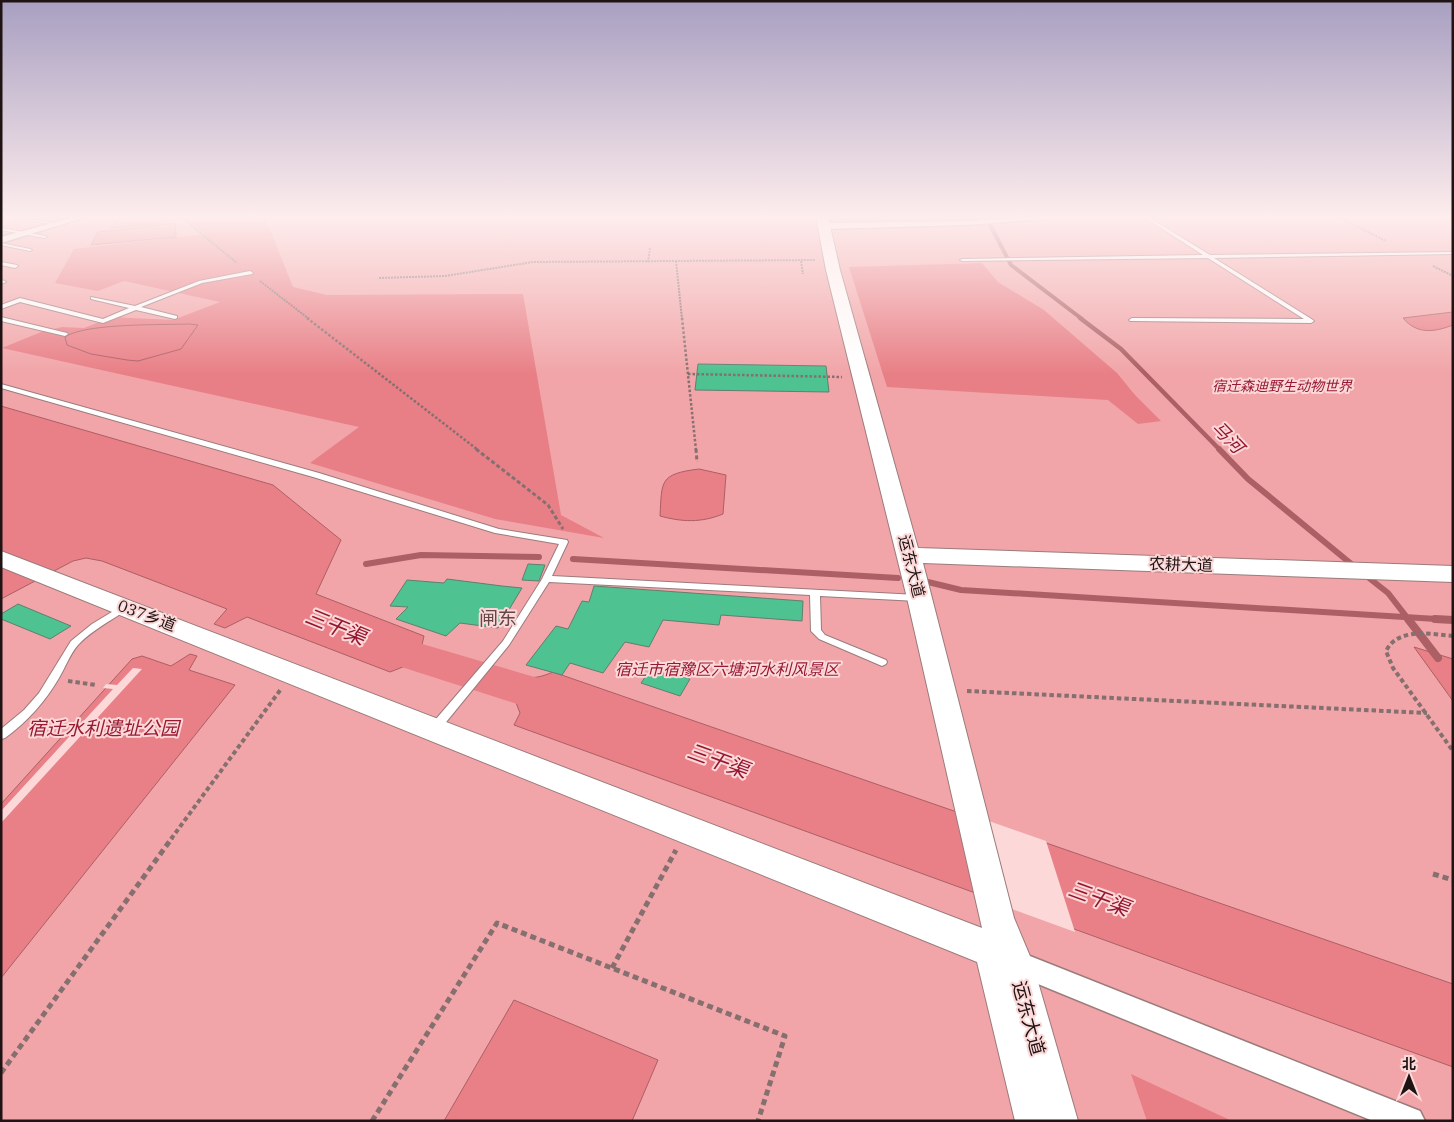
<svg xmlns="http://www.w3.org/2000/svg" width="1454" height="1122" font-family="'IBM Plex Serif','Noto Sans SC',serif">
	<rect width="100%" height="100%" fill="#fcd8d8"/>
	<path fill="#f1a5a8" d="M 1,217 L 1453,217 L 1453,1121 L 1,1121 Z"/>
	<path fill="#e87f86" d="M 183,217 L 265,217 L 293,287 L 327,295 L 523,294 L 561,515 L 604,538 L 495,519 L 310,463 L 359,427 L 2,348 L 41,332 L 62,327 L 84,328 L 112,317 L 173,320 L 220,302 L 124,281 L 98,291 L 55,283 L 74,249 L 205,234 Z
		M 982,263 L 998,282 L 1044,310 L 1117,373 L 1135,395 L 1161,421 L 1138,424 L 1108,400 L 887,387 L 849,267 Z
		M 1131,1074 L 1232,1121 L 1147,1121 Z"/>
	<path fill="#e98087" stroke="#ac5f64" d="M 120,217 L 164,217 L 164,220 L 160,223 L 110,228 Z
		M 175,223 L 176,237 L 91,245 L 98,232 Z
		M 1453,312 L 1453,325 C 1435,332 1417,335 1403,318 Z
		M 189,324 L 198,325 L 181,349 L 138,361 L 127,360 L 91,354 L 67,345 L 65,337 C 85,323 162,325 189,324 Z
		M 1,406 L 273,485 L 341,540 L 316,594 L 424,636 L 421,649 L 431,657 L 423,665 L 408,665 L 390,672 L 247,617 L 225,628 L 214,624 L 227,609 L 102,561 L 86,558 L 73,561 L 1,599 Z
		M 699,469 L 726,475 L 723,514 C 701,523 682,522 660,516 C 662,481 659,474 699,469 Z
		M 1414,647 L 1453,659 L 1453,701 Z
		M 190,654 L 197,656 L 189,670 L 235,685 L 1,978 L 1,804 L 132,659 L 142,656 L 171,666 Z
		M 498,670 C 522,677 530,682 553,672 L 1453,984 L 1453,1067 L 514,725 L 520,713 L 513,695 L 486,685 Z
		M 514,1000 L 658,1060 L 632,1121 L 444,1121 Z"/>
	<path fill="#fcd8d8" d="M 133,668 L 142,669 L 1,823 L 1,811 L 113,689 L 103,688 L 106,684 L 117,685 Z
		M 966,813 L 1046,841 L 1075,932 L 987,900 Z"/>
	<g fill="none" stroke-linecap="round" stroke-linejoin="round">
		<path stroke="#ac5f64" stroke-width="4" d="M 986,217 L 1011,265 L 1082,319"/>
		<path stroke="#ac5f64" stroke-width="4.5" d="M 1080,318 L 1121,349 L 1220,450"/>
		<path stroke="#ac5f64" stroke-width="6" d="M 1219,449 L 1248,479 L 1355,567
			M 573,559 L 898,578
			M 366,564 L 421,555 L 539,557
			M 1364,574 L 1388,593 L 1409,620
			M 928,582 L 961,590 L 1453,620"/>
		<path stroke="#ac5f64" stroke-width="8" d="M 1408,619 L 1438,658
			M 1435,619 L 1453,620"/>
		<path fill="#e98087" fill-rule="evenodd" d="M 380,629 L 419,643 L 555,683 L 561,695 L 555,707 L 539,711 L 389,663 L 365,653 L 359,643 L 365,633 Z"/>
	</g>
	<path fill="#4ec290" stroke="#617e6f" d="M 698,364 L 826,366 L 829,392 L 695,390 Z
		M 528,564 L 545,565 L 539,581 L 522,580 Z
		M 447,579 L 502,586 L 522,588 L 498,628 L 460,623 L 446,636 L 396,619 L 408,607 L 390,606 L 407,580 L 444,583 Z
		M 594,586 L 803,601 L 802,621 L 721,615 L 719,625 L 663,620 L 649,647 L 625,642 L 603,673 L 570,663 L 562,675 L 526,665 L 556,626 L 568,629 L 582,601 L 589,602 Z
		M 18,604 L 71,626 L 50,639 L 1,619 L 1,614 Z
		M 652,667 L 690,679 L 680,696 L 641,683 Z"/>
	<g fill="none" stroke-linecap="round" stroke-linejoin="round">
		<defs>
			<path id="lane" d="M 13,217 L 20,217 L 58,224 L 56,225 Z
				M 1144,217 L 1148,217 L 1210,255 L 1453,252 L 1453,254 L 1214,258 L 1313,320 L 1314,321 L 1311,323 L 1130,321 L 1129,320 L 1132,318 L 1304,319 L 1208,258 L 962,261 L 960,260 L 962,259 L 1203,255 Z
				M 1,228 L 45,236 L 47,237 L 45,238 L 1,230 Z
				M 1,243 L 30,249 L 32,250 L 30,251 L 1,245 Z
				M 1,262 L 17,265 L 18,266 L 15,268 L 1,265 Z
				M 250,271 L 253,273 L 252,274 L 202,283 L 141,307 L 177,316 L 177,318 L 175,319 L 136,310 L 103,323 L 20,302 L 1,309 L 1,305 L 20,298 L 103,319 L 129,308 L 91,299 L 91,297 L 135,306 L 199,281 Z
				M 1,280 L 5,281 L 6,282 L 1,284 Z
				M 1,317 L 67,333 L 68,334 L 65,336 L 1,321 Z
				M 1,384 L 319,473 L 499,529 L 567,540 L 568,542 L 552,576 L 918,595 L 923,598 L 918,601 L 820,596 L 821,630 L 825,635 L 886,660 L 887,662 L 886,664 L 882,666 L 819,639 L 811,631 L 810,595 L 549,582 L 509,645 L 438,732 L 434,733 L 430,732 L 429,729 L 430,726 L 503,641 L 542,579 L 559,544 L 495,533 L 313,477 L 1,388 Z
				M 125,604 L 128,605 L 130,607 L 128,609 C 112,620 92,630 78,645 C 70,654 65,668 59,678 C 45,702 27,722 5,738 L 1,739 L 1,729 L 24,710 L 39,693 L 71,641 L 92,624 Z"/>
			<path id="street" d="M 75,217 L 86,217 L 1,243 L 1,237 Z
				M 1021,217 L 1052,217 L 1048,219 L 967,225 L 824,229 L 820,226 L 824,223 L 967,221 Z
				M 1015,950 L 1420,1111 L 1425,1121 L 1373,1121 L 1006,971 L 1002,962 L 1006,953 Z"/>
			<path id="secondary" d="M 816,217 L 828,217 L 840,270 L 918,548 L 1453,566 L 1453,582 L 923,563 L 1014,918 L 1032,961 L 1078,1121 L 1015,1121 L 977,962 L 1,567 L 1,551 L 982,928 L 907,598 L 826,270 Z"/>
		</defs>
		<use href="#lane" stroke="#9b7b7c" stroke-width="2"/>
		<use href="#street" stroke="#9b7b7c" stroke-width="3"/>
		<use href="#secondary" stroke="#9b7b7c" stroke-width="2"/>
		<path stroke="#866f6f" stroke-width="2" stroke-dasharray="2 1" stroke-linecap="butt" d="M 181,217 L 237,263
			M 1338,217 L 1386,241
			M 676,261 L 682,319
			M 801,261 L 803,274
			M 648,262 L 650,248
			M 1433,266 L 1453,276
			M 379,278 L 445,276 L 533,262 L 815,260
			M 260,281 L 309,319"/>
		<path stroke="#866f6f" stroke-width="2.5" stroke-dasharray="2.5 2" stroke-linecap="butt" d="M 307,318 L 478,450
			M 682,318 L 696,450
			M 688,374 L 842,377"/>
		<path stroke="#866f6f" stroke-width="3" stroke-dasharray="4 2.5" stroke-linecap="butt" d="M 476,449 L 548,505 L 563,529
			M 696,449 L 697,462"/>
		<path stroke="#866f6f" stroke-width="4" stroke-dasharray="4.5 3" stroke-linecap="butt" d="M 1453,636 C 1431,634 1398,627 1386,651 L 1393,668 L 1453,751
			M 68,681 L 96,685
			M 967,691 L 1427,713
			M 171,839 L 281,689"/>
		<path stroke="#866f6f" stroke-width="5" stroke-dasharray="6 4" stroke-linecap="butt" d="M 1433,874 L 1453,880
			M 612,968 L 676,850
			M 1,1073 L 172,838
			M 372,1121 L 497,923 L 785,1036 L 758,1121"/>
		<use href="#lane" fill="#fff" fill-rule="evenodd"/>
		<use href="#street" fill="#fff" fill-rule="evenodd"/>
		<use href="#secondary" fill="#fff" fill-rule="evenodd"/>
	</g>
	<linearGradient id="sky" x2="0" y2="1"><stop stop-color="#a89fc1"/><stop offset="0.58" stop-color="#feeded"/><stop offset="1" stop-color="#feeded" stop-opacity="0"/></linearGradient>
	<rect width="1454" height="374" fill="url(#sky)"/>
	<g text-anchor="middle" dominant-baseline="central" stroke-width="4" stroke-linejoin="round" paint-order="stroke">
		<g font-size="14" font-style="italic" fill="#971932" stroke="#fcd8d8">
			<text x="1282" y="386">宿迁森迪野生动物世界</text>
		</g>
		<g font-size="16" fill="#1f1313" stroke="#fcd8d8">
			<text transform="translate(1181 564) rotate(2)">农耕大道</text>
			<text transform="translate(912 566) rotate(76)">运东大道</text>
			<text transform="translate(147 615) rotate(21)">037乡道</text>
		</g>
		<g font-size="16" font-style="italic" fill="#971932" stroke="#fcd8d8">
			<text x="727" y="669">宿迁市宿豫区六塘河水利风景区</text>
		</g>
		<g font-size="18" font-style="italic" fill="#941530" stroke="#fcd8d8">
			<text transform="translate(1228 437) rotate(46)">马河</text>
		</g>
		<g font-size="19" fill="#644748" stroke="#fcd8d8">
			<text x="498" y="618">闸东</text>
		</g>
		<g font-size="19" font-style="italic" fill="#971932" stroke="#fcd8d8">
			<text x="103" y="728">宿迁水利遗址公园</text>
		</g>
		<g font-size="19" fill="#1f1313" stroke="#fcd8d8">
			<text transform="translate(1029 1018) rotate(75)">运东大道</text>
		</g>
		<g font-size="21" font-style="italic" fill="#941530" stroke="#fcd8d8">
			<text transform="translate(336 626) rotate(22)">三干渠</text>
			<text transform="translate(718 760) rotate(20)">三干渠</text>
			<text transform="translate(1099 898) rotate(20)">三干渠</text>
		</g>
	</g>
	<rect width="1454" height="1122" fill="none" stroke="#1f1313" stroke-width="5"/>
	<g transform="translate(1409 1077)" stroke="#fcd8d8" stroke-width="4" paint-order="stroke">
	<path d="M0-4L9 19L0 12L-9 19Z" fill="#1f1313"/>
	<text y="-8" font-size="14" font-weight="bold" text-anchor="middle" fill="#1f1313">北</text>
	</g>
</svg>
